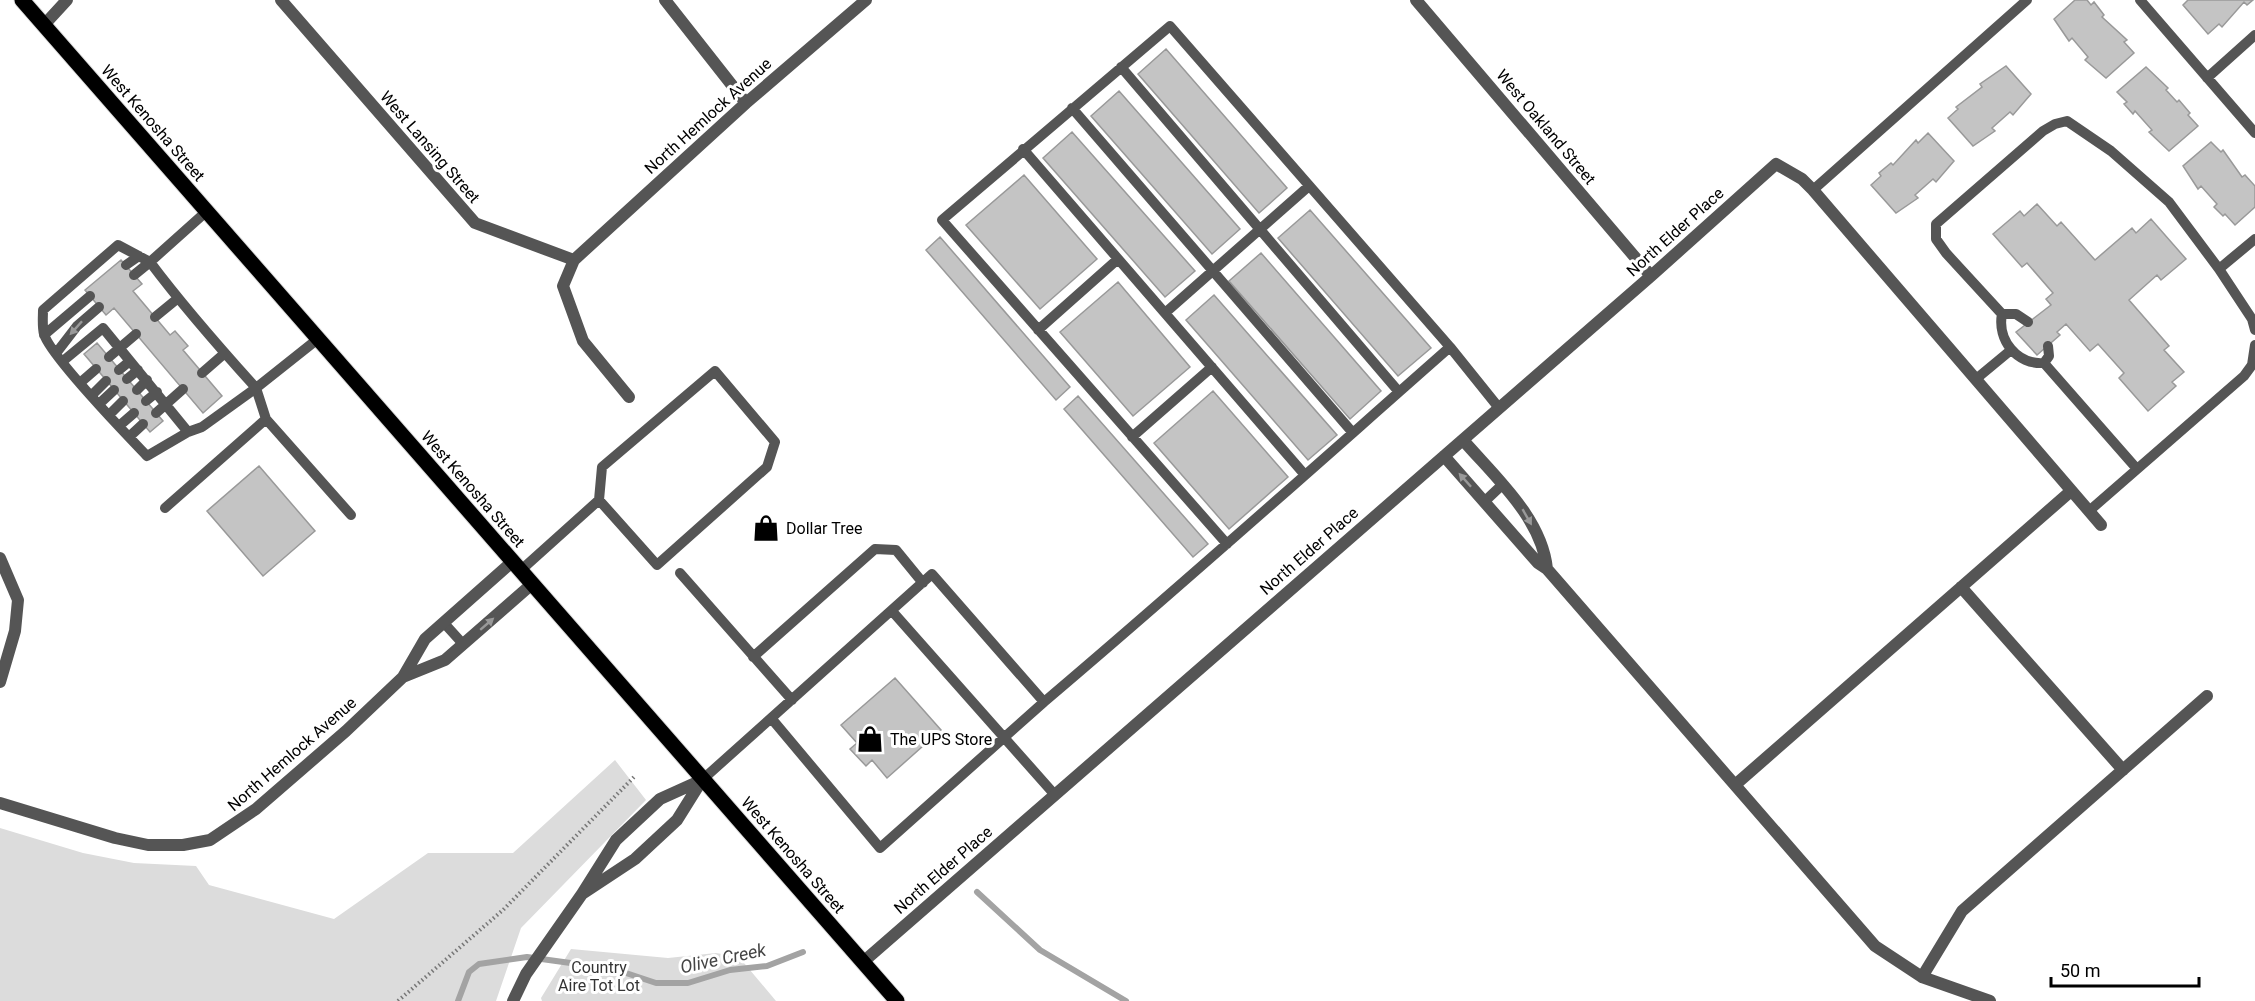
<svg xmlns="http://www.w3.org/2000/svg" width="2255" height="1001" font-family="Roboto,sans-serif">
	<rect width="100%" height="100%" fill="#fff"/>
	<path fill="#dcdcdc" d="M 615,760 L 646,800 L 521,928 L 496,1001 L 0,1001 L 0,828 L 83,853 L 134,863 L 196,866 L 209,885 L 334,919 L 428,853 L 513,853 Z
		M 571,949 L 668,958 L 716,953 L 739,957 L 776,1001 L 542,1001 L 541,998 Z"/>
	<g fill="none" stroke-linecap="round" stroke-linejoin="round">
		<path stroke="#a3a3a3" stroke-width="6" d="M 977,892 L 1040,950 L 1126,1001
			M 458,1001 L 469,972 L 479,964 L 527,957 L 614,969 L 656,983 L 688,983 L 730,970 L 767,966 L 803,952"/>
	</g>
	<path fill="#c4c4c4" stroke="#999" stroke-width="1.5" d="M 2075,0 L 2087,0 L 2091,5 L 2094,2 L 2104,15 L 2102,17 L 2127,40 L 2124,42 L 2134,53 L 2106,78 L 2085,60 L 2088,57 L 2072,38 L 2069,41 L 2054,19 Z
		M 2188,0 L 2253,0 L 2247,5 L 2244,2 L 2222,27 L 2219,24 L 2208,34 L 2183,5 Z
		M 1166,49 L 1287,188 L 1259,213 L 1138,74 Z
		M 2006,66 L 2031,94 L 2013,115 L 2010,112 L 1992,128 L 1995,131 L 1973,146 L 1948,118 L 1958,109 L 1956,107 L 1982,87 L 1980,84 Z
		M 2146,67 L 2168,88 L 2166,90 L 2177,102 L 2179,100 L 2190,113 L 2188,115 L 2198,126 L 2169,151 L 2149,132 L 2152,130 L 2135,111 L 2133,114 L 2124,104 L 2127,102 L 2117,92 Z
		M 1119,91 L 1240,229 L 1212,254 L 1091,116 Z
		M 1072,132 L 1195,271 L 1165,297 L 1043,158 Z
		M 1928,133 L 1954,161 L 1936,182 L 1933,179 L 1915,195 L 1918,198 L 1896,213 L 1871,185 L 1881,176 L 1879,173 L 1891,163 L 1893,165 L 1916,140 L 1918,143 Z
		M 2211,142 L 2221,152 L 2223,150 L 2242,177 L 2245,175 L 2255,186 L 2255,207 L 2235,225 L 2225,214 L 2223,216 L 2214,207 L 2217,204 L 2201,186 L 2198,189 L 2183,166 Z
		M 1024,175 L 1097,259 L 1040,309 L 966,225 Z
		M 2037,204 L 2057,226 L 2061,222 L 2095,260 L 2132,228 L 2136,233 L 2151,219 L 2186,259 L 2161,280 L 2157,275 L 2129,300 L 2169,346 L 2164,350 L 2184,372 L 2172,382 L 2176,386 L 2148,411 L 2119,378 L 2124,373 L 2098,344 L 2090,351 L 2066,324 L 2057,332 L 2060,335 L 2037,355 L 2016,332 L 2051,305 L 2046,299 L 2053,293 L 2027,263 L 2022,267 L 1993,234 L 2020,211 L 2024,216 Z
		M 1310,210 L 1431,348 L 1398,376 L 1278,238 Z
		M 940,237 L 1070,387 L 1056,400 L 926,250 Z
		M 1261,253 L 1381,391 L 1350,419 L 1229,281 Z
		M 121,260 L 142,284 L 133,291 L 170,335 L 175,331 L 188,346 L 183,350 L 222,396 L 203,413 L 114,308 L 106,315 L 85,290 Z
		M 1118,282 L 1190,367 L 1133,416 L 1060,332 Z
		M 1214,295 L 1337,435 L 1308,460 L 1186,320 Z
		M 97,343 L 163,421 L 150,432 L 84,354 Z
		M 1213,391 L 1288,477 L 1229,529 L 1154,443 Z
		M 1078,396 L 1208,544 L 1193,557 L 1064,409 Z
		M 259,466 L 315,531 L 263,576 L 207,511 Z
		M 895,678 L 941,730 L 887,778 L 872,760 L 866,766 L 850,749 L 857,743 L 841,725 Z"/>
	<g fill="none" stroke-linecap="round" stroke-linejoin="round">
		<defs>
			<path id="primary" d="M 22,0 L 897,1001"/>
		</defs>
		<use href="#primary" stroke="#dbdbdb" stroke-width="17"/>
		<path stroke="#777" stroke-width="4" stroke-dasharray="1.5 3" stroke-linecap="butt" d="M 398,1001 L 503,910 L 636,775"/>
		<path stroke="#555" stroke-width="10" d="M 2140,0 L 2255,133
			M 1121,67 L 1399,392
			M 2207,78 L 2255,35
			M 1072,108 L 1353,433
			M 1023,149 L 1305,475
			M 1813,190 L 2027,0
			M 207,211 L 150,262 C 183,306 219,347 256,388 L 319,338
			M 126,265 L 139,256
			M 2219,269 L 2255,239
			M 1165,313 L 1309,186
			M 2002,314 L 2016,314 L 2028,322
			M 155,317 L 177,299
			M 1038,330 L 1118,259
			M 44,335 L 90,296
			M 1450,347 L 1499,408
			M 57,352 L 77,326 L 99,307
			M 109,357 L 136,334
			M 63,361 L 103,328 L 188,432 L 147,456 C 127,435 50,356 44,334 C 42,327 43,317 43,310 L 118,245 L 150,262 L 134,275
			M 2044,363 L 2049,356 L 2048,346
			M 119,370 L 130,361
			M 202,373 L 225,353
			M 127,379 L 138,370
			M 1976,379 L 2011,350
			M 81,382 L 96,369
			M 137,390 L 147,380
			M 92,395 L 106,381
			M 146,401 L 157,392
			M 99,404 L 114,390
			M 156,413 L 183,389
			M 109,415 L 123,401
			M 119,426 L 134,413
			M 188,432 L 202,427 L 256,388 L 266,419 L 351,515
			M 129,437 L 143,424
			M 1132,437 L 1212,367
			M 2137,469 L 2044,363 C 2017,365 1997,340 2002,314 L 1946,253 L 1936,239 L 1936,224 L 2043,131 L 2055,124 L 2067,121 L 2111,151 L 2169,202 L 2219,269 L 2252,319 L 2255,330
			M 1484,502 L 1502,485
			M 165,508 L 266,419
			M 2089,511 L 2244,376 L 2252,365 L 2255,345
			M 520,571 L 599,500 L 657,565 L 767,467 L 775,442 L 715,371 L 602,467 L 599,500
			M 680,573 L 792,700
			M 892,611 L 1055,795
			M 444,623 L 463,644
			M 753,657 L 875,549 L 896,550 L 923,583
			M 771,718 L 880,848 L 1044,702
			M 702,780 L 932,574 L 1044,702 C 1181,586 1315,466 1450,347 L 1170,26 L 942,220 L 1227,544"/>
		<path stroke="#555" stroke-width="12" d="M 281,0 L 475,223 L 574,260 L 563,286 L 583,341 L 629,397
			M 665,0 L 746,103
			M 1416,0 L 1651,276
			M 44,25 L 67,0
			M 574,260 L 746,103 L 866,0
			M 1463,440 C 1495,477 1542,518 1547,569
			M 1444,456 L 1538,563 L 1547,569 L 1875,946 L 1922,977 L 1990,1001
			M 0,558 L 18,600 L 15,631 L 0,682
			M 1961,587 L 2123,770
			M 403,677 L 445,660 L 532,584
			M 702,780 L 677,820 L 635,859 L 582,894 L 616,840 L 660,799 Z
			M 1735,785 L 2071,491
			M 0,803 L 115,838 L 148,845 L 183,845 L 210,840 L 256,809 L 346,731 L 403,677 L 425,639 L 512,562
			M 863,962 L 1651,276 L 1776,164 L 1802,179 L 1813,190 L 2101,525
			M 1922,977 L 1962,911 L 2207,696
			M 513,1001 L 526,974 L 582,894"/>
		<use href="#primary" stroke="#000" stroke-width="15"/>
	</g>
	<defs><path id="oneway-solid" d="M-6-.8H1V-3.2L6.5 0L1 3.2V.8H-6Z" transform="scale(1.5)"/></defs>
	<g fill="#999">
		<use href="#oneway-solid" transform="translate(76 328) rotate(132)"/>
		<use href="#oneway-solid" transform="translate(1465 480) rotate(-132)"/>
		<use href="#oneway-solid" transform="translate(1527 517) rotate(60)"/>
		<use href="#oneway-solid" transform="translate(487 624) rotate(-41)"/>
	</g>
	<defs>
		<symbol id="shop-bare" viewBox="-9 -9 18 18"><path d="M-5-2.5h2.3a2.7 3.5 0 0 1 5.4 0H5L5.5 6h-11ZM-1.5-2.5h3a1.5 2.3 0 0 0-3 0Z" fill="#000" stroke="#fff" stroke-width="2.5" paint-order="stroke"/></symbol>
	</defs>
	<g fill-rule="evenodd">
		<use href="#shop-bare" x="747" y="509" width="38" height="38"/>
		<use href="#shop-bare" x="851" y="720" width="38" height="38"/>
	</g>
	<g text-anchor="middle" dominant-baseline="central" stroke-width="6" stroke-linejoin="round" paint-order="stroke">
		<g font-size="16" fill="#000" stroke="#fff">
			<text transform="translate(708 116) rotate(-42)">North Hemlock Avenue</text>
			<text transform="translate(153 123) rotate(49)">West Kenosha Street</text>
			<text transform="translate(1546 127) rotate(50)">West Oakland Street</text>
			<text transform="translate(430 147) rotate(49)">West Lansing Street</text>
			<text transform="translate(1675 232) rotate(-42)">North Elder Place</text>
			<text transform="translate(473 489) rotate(49)">West Kenosha Street</text>
			<text transform="translate(1309 551) rotate(-41)">North Elder Place</text>
			<text transform="translate(292 754) rotate(-41)">North Hemlock Avenue</text>
			<text transform="translate(793 855) rotate(49)">West Kenosha Street</text>
			<text transform="translate(943 870) rotate(-41)">North Elder Place</text>
		</g>
		<g font-size="16" fill="#000" stroke="#fff" text-anchor="start">
			<text x="786" y="528">Dollar Tree</text>
			<text x="890" y="739">The UPS Store</text>
		</g>
		<g font-size="16" fill="#333" stroke="#fff">
			<text x="599" y="967">Country<tspan x="599" dy="18">Aire Tot Lot</tspan></text>
		</g>
		<g font-size="18" font-style="italic" fill="#444" stroke="#fff">
			<text transform="translate(723 958) rotate(-12)">Olive Creek</text>
		</g>
	</g>
	<path d="M2051 977v9h148v-9" fill="none" stroke="#000000" stroke-width="3"/>
	<text x="2060" y="977" font-size="18" fill="#000000" stroke="#ffffff" stroke-width="4.5" paint-order="stroke">50 m</text>
</svg>
